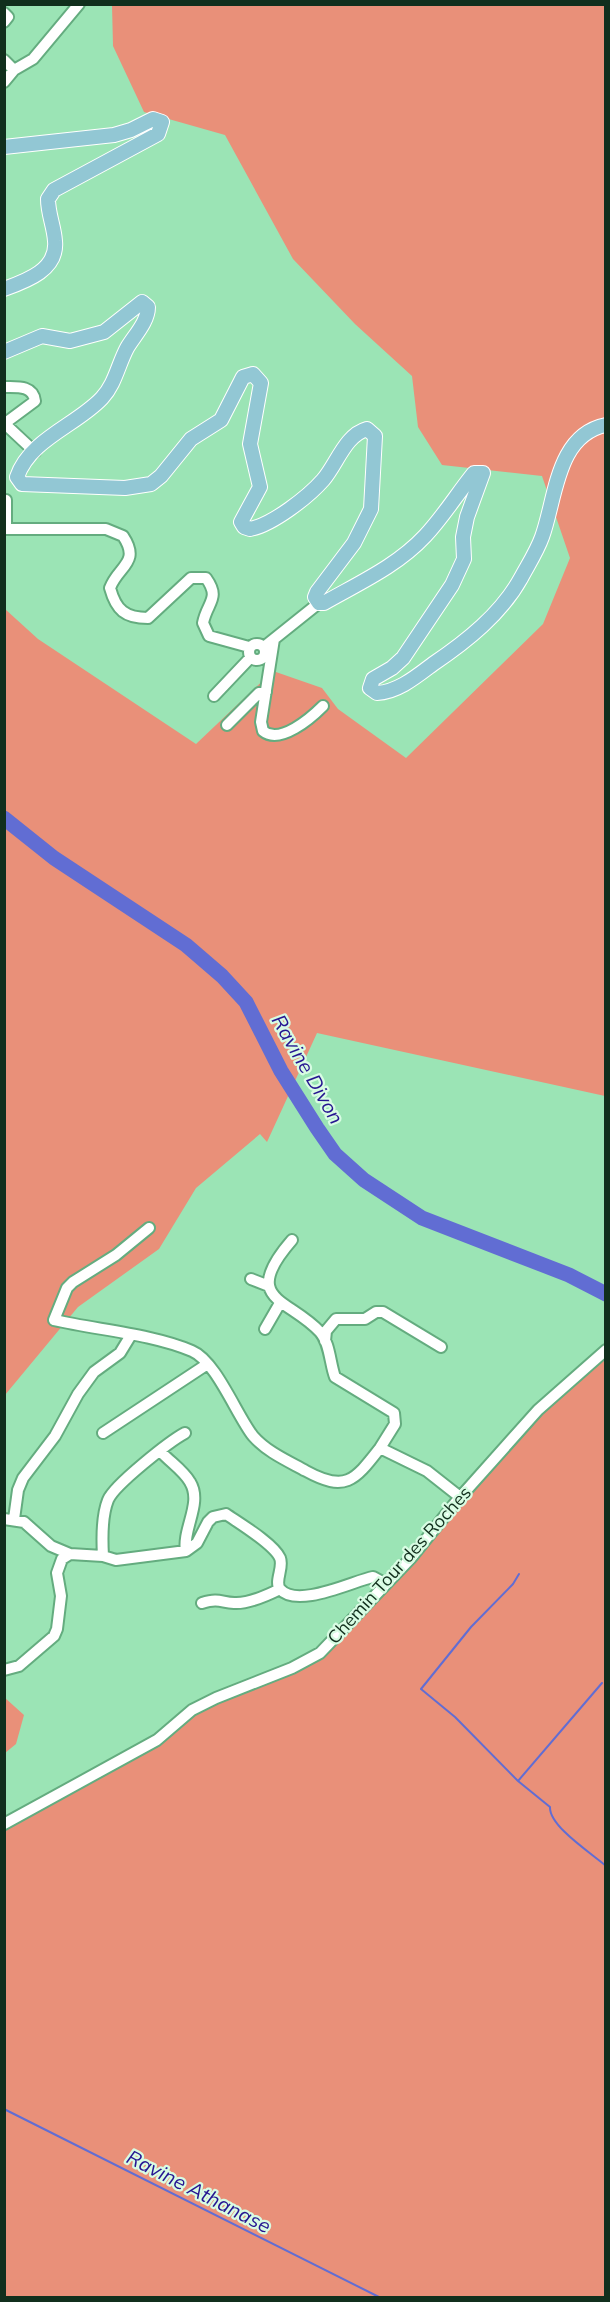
<svg xmlns="http://www.w3.org/2000/svg" width="610" height="2302" font-family="Mulish,sans-serif">
	<rect width="100%" height="100%" fill="#9be4b5"/>
	<path fill="#e99079" d="M 112,5 L 605,5 L 605,1096 L 317,1033 L 267,1142 L 260,1134 L 196,1188 L 159,1249 L 78,1307 L 5,1395 L 5,609 L 38,639 L 196,744 L 273,671 L 322,688 L 338,709 L 406,758 L 543,624 L 570,558 L 542,476 L 442,465 L 418,427 L 412,376 L 355,324 L 293,259 L 225,135 L 144,112 L 113,46 Z
		M 605,1350 L 605,2297 L 5,2298 L 5,1824 L 95,1776 L 192,1710 L 320,1653 L 538,1410 Z
		M 4,1697 L 24,1715 L 16,1744 L 5,1753 Z"/>
	<g fill="none" stroke-linecap="round" stroke-linejoin="round">
		<path stroke="#616dd3" stroke-width="2" d="M 519,1574 L 513,1584 L 471,1627 L 421,1689 L 455,1717 L 518,1781 L 550,1807 C 549,1826 591,1853 606,1866
			M 518,1781 L 602,1683
			M 4,2109 L 381,2298"/>
		<path stroke="#616dd3" stroke-width="15" d="M 4,818 L 54,858 L 186,945 L 222,976 L 246,1002 L 281,1071 L 317,1128 L 335,1154 L 364,1180 L 422,1218 L 569,1275 L 606,1294"/>
		<defs>
			<path id="minor" d="M 4,13 L 8,17 L 4,22
				M 4,60 L 14,70
				M 4,82 L 14,70 L 33,59 L 79,4
				M 4,387 C 17,387 33,385 35,401 L 4,424
				M 5,424 L 35,452
				M 6,500 L 6,529 L 106,529 L 123,536 C 141,563 118,566 110,588 C 116,610 125,618 148,618 L 191,578 L 206,578 C 221,599 207,602 203,623 L 209,636 L 249,647
				M 274,639 L 261,722 L 263,731 C 280,745 311,718 323,706
				M249 652a8 8 0 1 1 16 0a8 8 0 1 1-16 0Z
				M 264,647 L 319,603
				M 214,696 L 250,658
				M 227,725 L 259,693 L 266,692
				M 149,1228 L 116,1255 L 73,1282 L 67,1288 L 54,1320 C 98,1330 152,1334 192,1351 C 216,1361 237,1416 253,1436 C 267,1452 288,1461 306,1471 C 346,1493 355,1480 380,1448 L 427,1471 L 460,1497
				M 292,1240 C 239,1301 289,1298 320,1332 C 330,1343 330,1364 335,1377 L 394,1413 L 395,1424 L 380,1448
				M 251,1279 L 269,1286
				M 265,1329 L 280,1303
				M 325,1341 L 326,1331 L 336,1319 L 365,1319 L 376,1312 L 383,1312 L 441,1347
				M 103,1433 L 206,1365
				M 160,1451 C 170,1462 183,1470 190,1482 C 203,1503 182,1529 186,1551
				M 4,1519 L 24,1522 L 51,1546 L 70,1554
				M 14,1519 L 18,1490 L 23,1478 L 55,1436 L 78,1394 L 94,1372 L 120,1353 L 131,1335
				M 103,1556 C 102,1539 102,1515 108,1500 C 114,1485 170,1441 185,1433
				M 202,1603 C 219,1598 220,1602 234,1603 C 248,1604 268,1595 280,1589
				M 4,1670 L 19,1666 L 54,1636 L 57,1629 L 61,1596 L 57,1573 L 62,1559 L 70,1554 L 103,1556 L 116,1560 L 186,1551 L 197,1543 L 208,1522 L 213,1517 L 226,1514 C 239,1523 274,1544 280,1558 C 284,1568 274,1581 280,1589 C 297,1609 353,1581 373,1577 L 384,1583
				M 4,1824 L 157,1740 L 192,1710 L 216,1698 L 292,1668 L 320,1653 L 411,1558 L 455,1503 L 538,1410 L 606,1350"/>
			<path id="major" d="M 4,147 L 114,135 L 131,130 L 153,119 L 162,122 L 158,134 L 54,190 L 48,199 C 48,214 54,226 55,241 C 58,270 26,281 4,289
				M 4,352 L 42,336 L 70,341 L 104,332 L 142,302 L 148,307 C 148,322 134,336 127,348 C 118,365 115,384 102,398 C 77,425 30,439 17,477 L 22,484 L 125,488 L 151,484 L 161,476 L 191,439 L 221,420 L 243,377 L 253,374 L 261,383 L 250,444 L 260,487 L 241,522 L 244,527 L 250,529 C 272,525 308,497 323,480 C 337,464 345,435 367,429 L 375,436 L 371,509 L 354,543 L 317,592 L 315,597 L 319,603 L 324,603 C 359,583 397,566 425,536 C 443,517 457,494 474,473 L 483,473 L 467,517 L 463,537 L 464,559 L 452,585 L 403,658 L 392,668 L 373,679 L 370,688 L 377,693 C 398,692 417,676 433,664 C 467,641 501,614 521,578 C 528,565 537,551 542,537 C 556,499 556,435 606,425"/>
		</defs>
		<use href="#minor" stroke="#64ac7f" stroke-width="14"/>
		<use href="#major" stroke="#fff" stroke-width="16"/>
		<use href="#minor" stroke="#fff" stroke-width="10"/>
		<use href="#major" stroke="#92c7d4" stroke-width="14"/>
	</g>
	<g text-anchor="middle" dominant-baseline="central" stroke-width="4.5" stroke-linejoin="round" paint-order="stroke">
		<g font-size="18" fill="#112f1d" stroke="#d8fce3">
			<text transform="translate(399 1565) rotate(-48)">Chemin Tour des Roches</text>
		</g>
		<g font-size="20" font-style="italic" fill="#261591" stroke="#d8fce3">
			<text transform="translate(308 1069) rotate(60)">Ravine Divon</text>
			<text transform="translate(199 2191) rotate(27)">Ravine Athanase</text>
		</g>
	</g>
	<rect width="610" height="2302" fill="none" stroke="#112f1d" stroke-width="12"/>
</svg>
